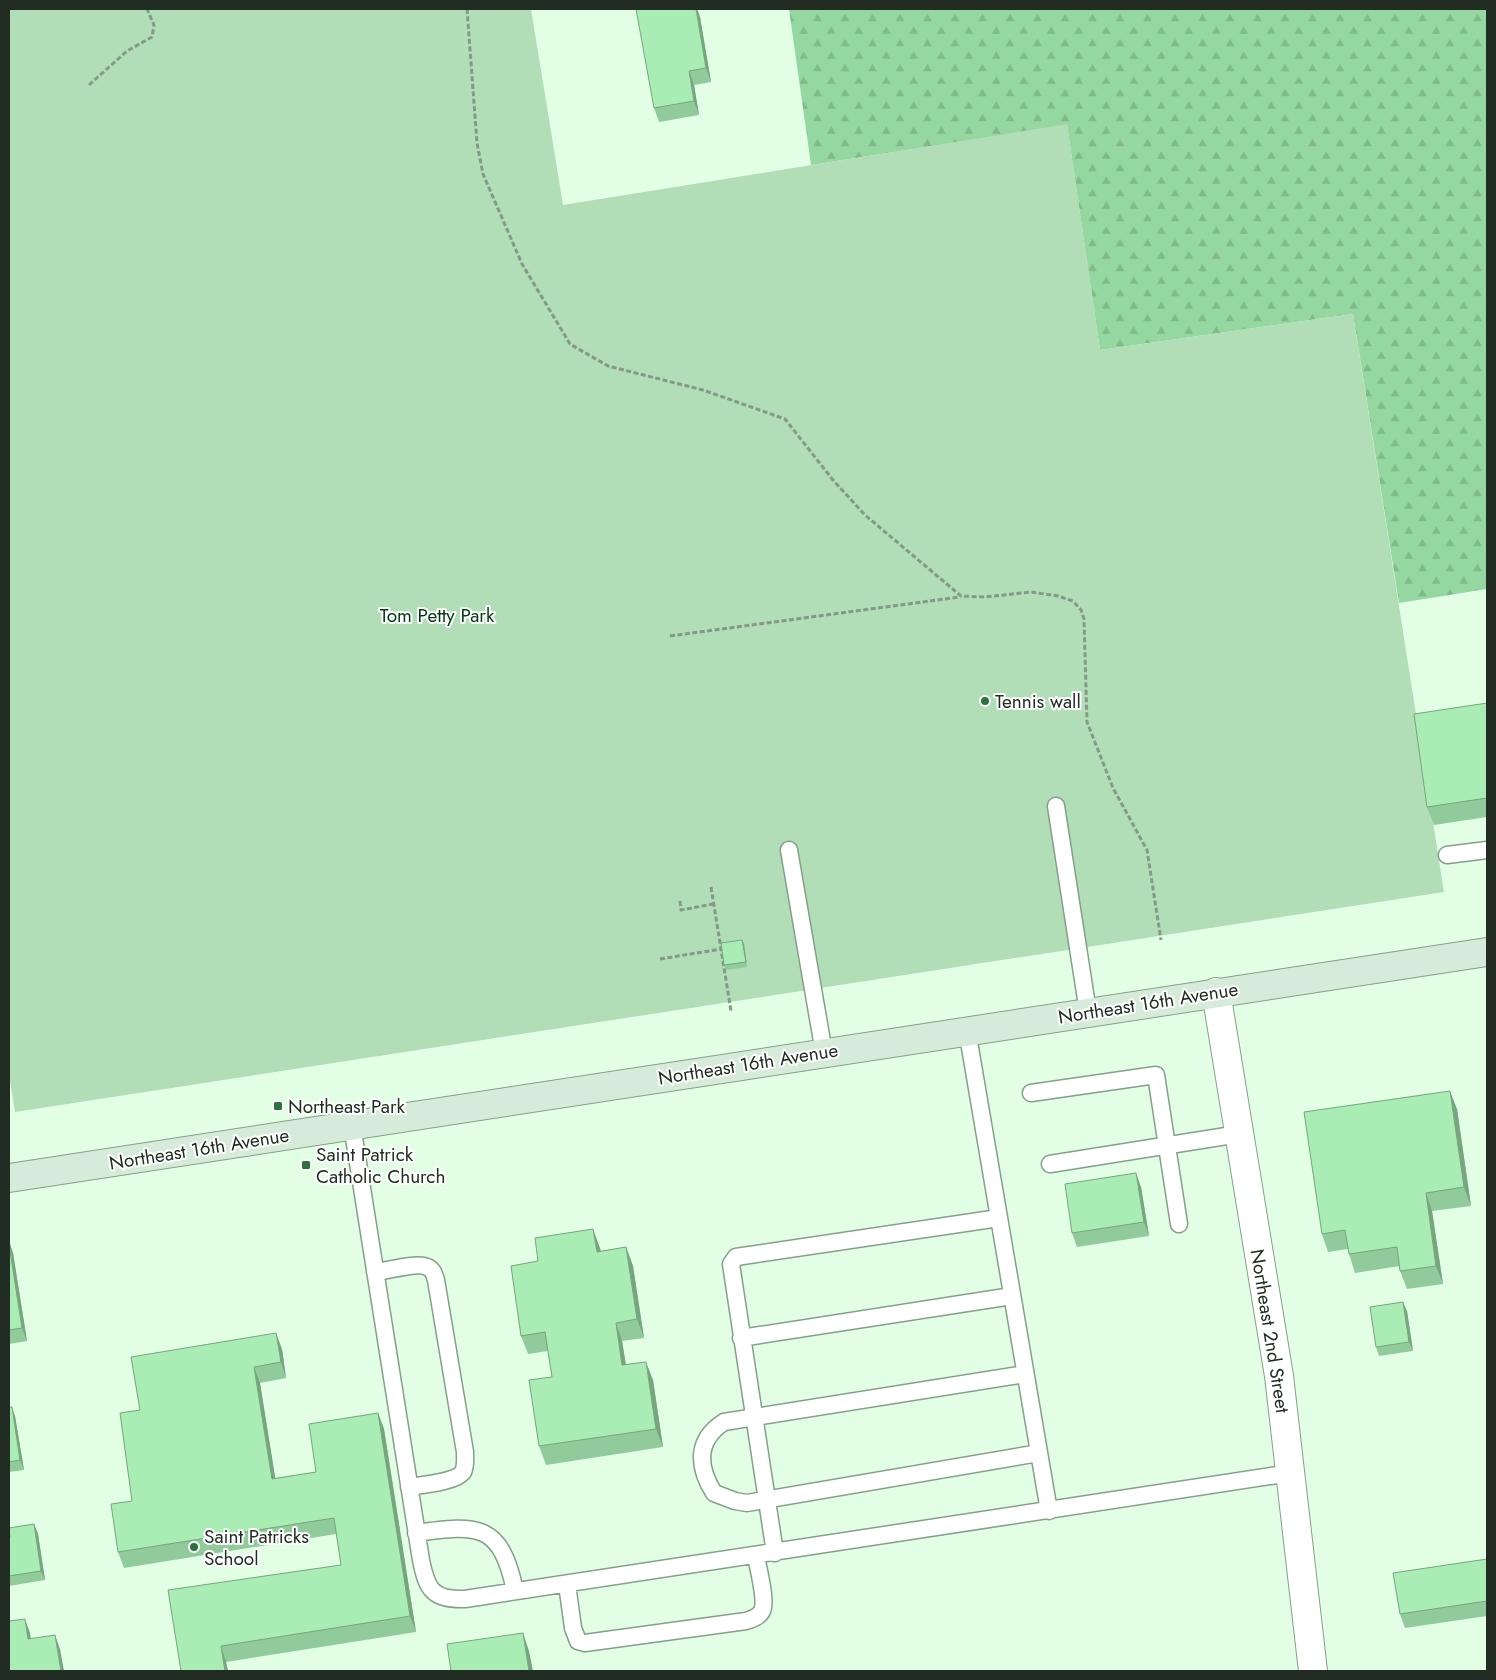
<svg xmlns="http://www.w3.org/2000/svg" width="1496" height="1680" font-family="Jost,sans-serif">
	<defs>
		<pattern id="forest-firs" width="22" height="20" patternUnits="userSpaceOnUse" patternTransform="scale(1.25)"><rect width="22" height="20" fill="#95d7a0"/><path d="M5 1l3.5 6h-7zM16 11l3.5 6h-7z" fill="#80b98a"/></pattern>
	</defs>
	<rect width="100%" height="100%" fill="#e2ffe5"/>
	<path fill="url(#forest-firs)" d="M 789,9 L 1487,9 L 1487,589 L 1399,603 L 1353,314 L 1100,350 L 1067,125 L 811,165 Z"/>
	<path fill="#b1ddb7" d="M 9,9 L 531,9 L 563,205 L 1067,124 L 1100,350 L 1353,314 L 1444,892 L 15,1112 L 9,1074 Z"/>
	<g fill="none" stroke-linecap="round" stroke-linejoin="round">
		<defs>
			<path id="lane" d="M 1056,806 L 1088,1012
				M 789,850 L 824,1053
				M 1447,855 L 1487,850
				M 967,1030 L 1049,1511
				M 1031,1093 L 1156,1075 L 1179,1224
				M 352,1125 L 421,1560 C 427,1590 433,1600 465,1599 L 1290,1473
				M 1050,1164 L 1239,1134
				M 375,1272 C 386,1271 419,1262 427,1267 C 433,1269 434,1274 436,1280 L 465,1452 C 465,1458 466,1466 463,1472 C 456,1482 421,1485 409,1487
				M 741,1338 L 1012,1296
				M 1025,1374 L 724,1422 C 696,1440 697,1466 714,1493 L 735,1501 L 747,1503 L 1039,1453
				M 416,1533 C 478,1524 501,1523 515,1591
				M 775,1553 L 731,1264 L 736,1257 L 999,1218
				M 567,1584 L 573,1628 L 578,1641 L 585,1643 L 746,1621 C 752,1619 759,1617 762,1611 C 767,1601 758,1568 756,1556"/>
			<path id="street" d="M 1216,992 L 1279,1376 L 1313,1671"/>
			<path id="secondary" d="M 9,1178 L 1487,952"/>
		</defs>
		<use href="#lane" stroke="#859f88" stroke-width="19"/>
		<use href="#street" stroke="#859f88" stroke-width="30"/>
		<use href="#secondary" stroke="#859f88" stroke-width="30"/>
		<path stroke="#849987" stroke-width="3" stroke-dasharray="5 2.5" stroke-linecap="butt" d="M 467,9 L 477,143 L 483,174 L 522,264 L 570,344 L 608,366 L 703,390 L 785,419 L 833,480 L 865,515 L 961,596 L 985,597 L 1031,592 L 1058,596 L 1073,601 L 1081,610 L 1084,619 L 1087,722 L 1113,788 L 1147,850 L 1161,940
			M 89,85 L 127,51 L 152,37 L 154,25 L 147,9
			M 670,636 L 960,597
			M 711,887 L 731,1011
			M 680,901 L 681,910 L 713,904
			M 660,959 L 721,949"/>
		<use href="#lane" stroke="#fff" stroke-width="16"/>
		<use href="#street" stroke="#fff" stroke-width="28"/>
		<use href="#secondary" stroke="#d6ebda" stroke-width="28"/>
	</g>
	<path fill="#91cb9b" d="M 696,9 L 697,9 L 700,17 L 711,82 L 694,85 L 699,115 L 659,122 L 654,108 Z
		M 1487,703 L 1487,817 L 1434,825 L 1427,807 Z
		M 742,940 L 744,944 L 747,967 L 726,970 L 724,965 Z
		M 1457,1109 L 1471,1206 L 1432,1211 L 1443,1284 L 1407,1289 L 1400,1271 L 1400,1266 L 1355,1273 L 1349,1254 L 1348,1249 L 1328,1252 L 1322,1234 Z
		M 1141,1187 L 1149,1236 L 1077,1247 L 1072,1233 Z
		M 9,1241 L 13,1253 L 27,1341 L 9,1344 Z
		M 626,1247 L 633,1266 L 644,1338 L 622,1341 L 626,1365 L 653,1380 L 663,1447 L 546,1465 L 539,1446 L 552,1377 L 548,1351 L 528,1354 L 521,1336 L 600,1248 L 601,1251 Z
		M 1407,1311 L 1413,1351 L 1379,1356 L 1376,1347 Z
		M 282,1349 L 286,1378 L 260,1383 L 275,1478 L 316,1472 L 378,1413 L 384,1429 L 416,1632 L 226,1662 L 228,1671 L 181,1671 L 341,1565 L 336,1534 L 124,1568 L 118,1552 L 132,1501 L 140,1410 Z
		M 9,1407 L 15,1416 L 24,1470 L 9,1472 Z
		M 34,1524 L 38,1534 L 45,1580 L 9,1586 L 9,1538 Z
		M 1487,1559 L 1487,1616 L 1405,1628 L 1400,1614 Z"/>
	<path fill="#76a57e" d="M 696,9 L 697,9 L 700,17 L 711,82 L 706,68 Z
		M 689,71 L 694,85 L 699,115 L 694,101 Z
		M 742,940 L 744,944 L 747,967 L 746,962 Z
		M 1450,1091 L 1457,1109 L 1471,1206 L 1464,1187 Z
		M 1136,1173 L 1141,1187 L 1149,1236 L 1144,1222 Z
		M 1426,1193 L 1432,1211 L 1443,1284 L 1436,1266 Z
		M 593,1229 L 600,1248 L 603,1270 L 597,1252 Z
		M 9,1241 L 13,1253 L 27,1341 L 22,1328 Z
		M 626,1247 L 633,1266 L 644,1338 L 637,1319 Z
		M 1403,1302 L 1407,1311 L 1413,1351 L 1409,1342 Z
		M 616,1323 L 622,1341 L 629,1384 L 622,1365 Z
		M 276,1333 L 282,1349 L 286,1378 L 281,1362 Z
		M 646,1362 L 653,1380 L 663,1447 L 656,1429 Z
		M 254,1367 L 260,1383 L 278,1495 L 272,1479 Z
		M 12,1407 L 15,1416 L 24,1470 L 20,1460 Z
		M 378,1413 L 384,1429 L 416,1632 L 410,1616 Z
		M 34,1524 L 38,1534 L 45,1580 L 41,1571 Z
		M 25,1619 L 30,1633 L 33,1653 L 28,1639 Z
		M 523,1633 L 529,1651 L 533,1671 L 529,1671 Z
		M 55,1635 L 60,1649 L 64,1671 L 61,1671 Z
		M 221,1646 L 226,1662 L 228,1671 L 225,1671 Z"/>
	<path fill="#a9ecb4" stroke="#76a57e" d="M 636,9 L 696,9 L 706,68 L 689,71 L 694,101 L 654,108 Z
		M 1487,703 L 1487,798 L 1427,807 L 1414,714 Z
		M 742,940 L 746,962 L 724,965 L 721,943 Z
		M 1450,1091 L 1464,1187 L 1426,1193 L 1436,1266 L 1400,1271 L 1397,1247 L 1349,1254 L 1345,1230 L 1322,1234 L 1304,1112 Z
		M 1136,1173 L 1144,1222 L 1072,1233 L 1065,1184 Z
		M 593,1229 L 597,1252 L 626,1247 L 637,1319 L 616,1323 L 622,1365 L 646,1362 L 656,1429 L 539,1446 L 529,1380 L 552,1377 L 545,1332 L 521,1336 L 511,1266 L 538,1261 L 535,1238 Z
		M 9,1244 L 22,1328 L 9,1330 Z
		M 1403,1302 L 1409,1342 L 1376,1347 L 1370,1307 Z
		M 276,1333 L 281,1362 L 254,1367 L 272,1479 L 316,1472 L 309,1424 L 378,1413 L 410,1616 L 221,1646 L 225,1671 L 181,1671 L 168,1590 L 341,1565 L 334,1518 L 118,1552 L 111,1504 L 132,1501 L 120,1413 L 140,1410 L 131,1357 Z
		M 9,1407 L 12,1407 L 20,1460 L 9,1462 Z
		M 34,1524 L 41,1571 L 9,1576 L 9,1538 L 10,1537 L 9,1528 Z
		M 1487,1559 L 1487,1601 L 1400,1614 L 1393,1573 Z
		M 25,1619 L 28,1639 L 55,1635 L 61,1671 L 9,1671 L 9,1621 Z
		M 523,1633 L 529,1671 L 451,1671 L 447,1644 Z"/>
	<g fill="#2d723d" stroke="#fff" stroke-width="2">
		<circle cx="985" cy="701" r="5"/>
		<rect x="273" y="1101" width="10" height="10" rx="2.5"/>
		<rect x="301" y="1160" width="10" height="10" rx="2.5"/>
		<circle cx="194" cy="1547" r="5"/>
	</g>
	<g text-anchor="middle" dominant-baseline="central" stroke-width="4" stroke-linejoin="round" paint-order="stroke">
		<g font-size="19" fill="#043714" stroke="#fff">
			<text x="437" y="615">Tom Petty Park</text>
		</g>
		<g font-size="19" fill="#212c23" stroke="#fff" text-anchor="start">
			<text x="995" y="701">Tennis wall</text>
			<text x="288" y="1106">Northeast Park</text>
			<text x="316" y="1154">Saint Patrick<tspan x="316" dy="22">Catholic Church</tspan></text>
			<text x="204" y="1536">Saint Patricks<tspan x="204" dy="22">School</tspan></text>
		</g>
		<g font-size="19" fill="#212c23" stroke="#fff">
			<text transform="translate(1148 1003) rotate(-9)">Northeast 16th Avenue</text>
			<text transform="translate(748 1064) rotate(-9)">Northeast 16th Avenue</text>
			<text transform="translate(199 1149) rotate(-9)">Northeast 16th Avenue</text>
			<text transform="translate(1270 1331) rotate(81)">Northeast 2nd Street</text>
		</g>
	</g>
	<rect width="1496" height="1680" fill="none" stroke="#212c23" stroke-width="20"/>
</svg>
